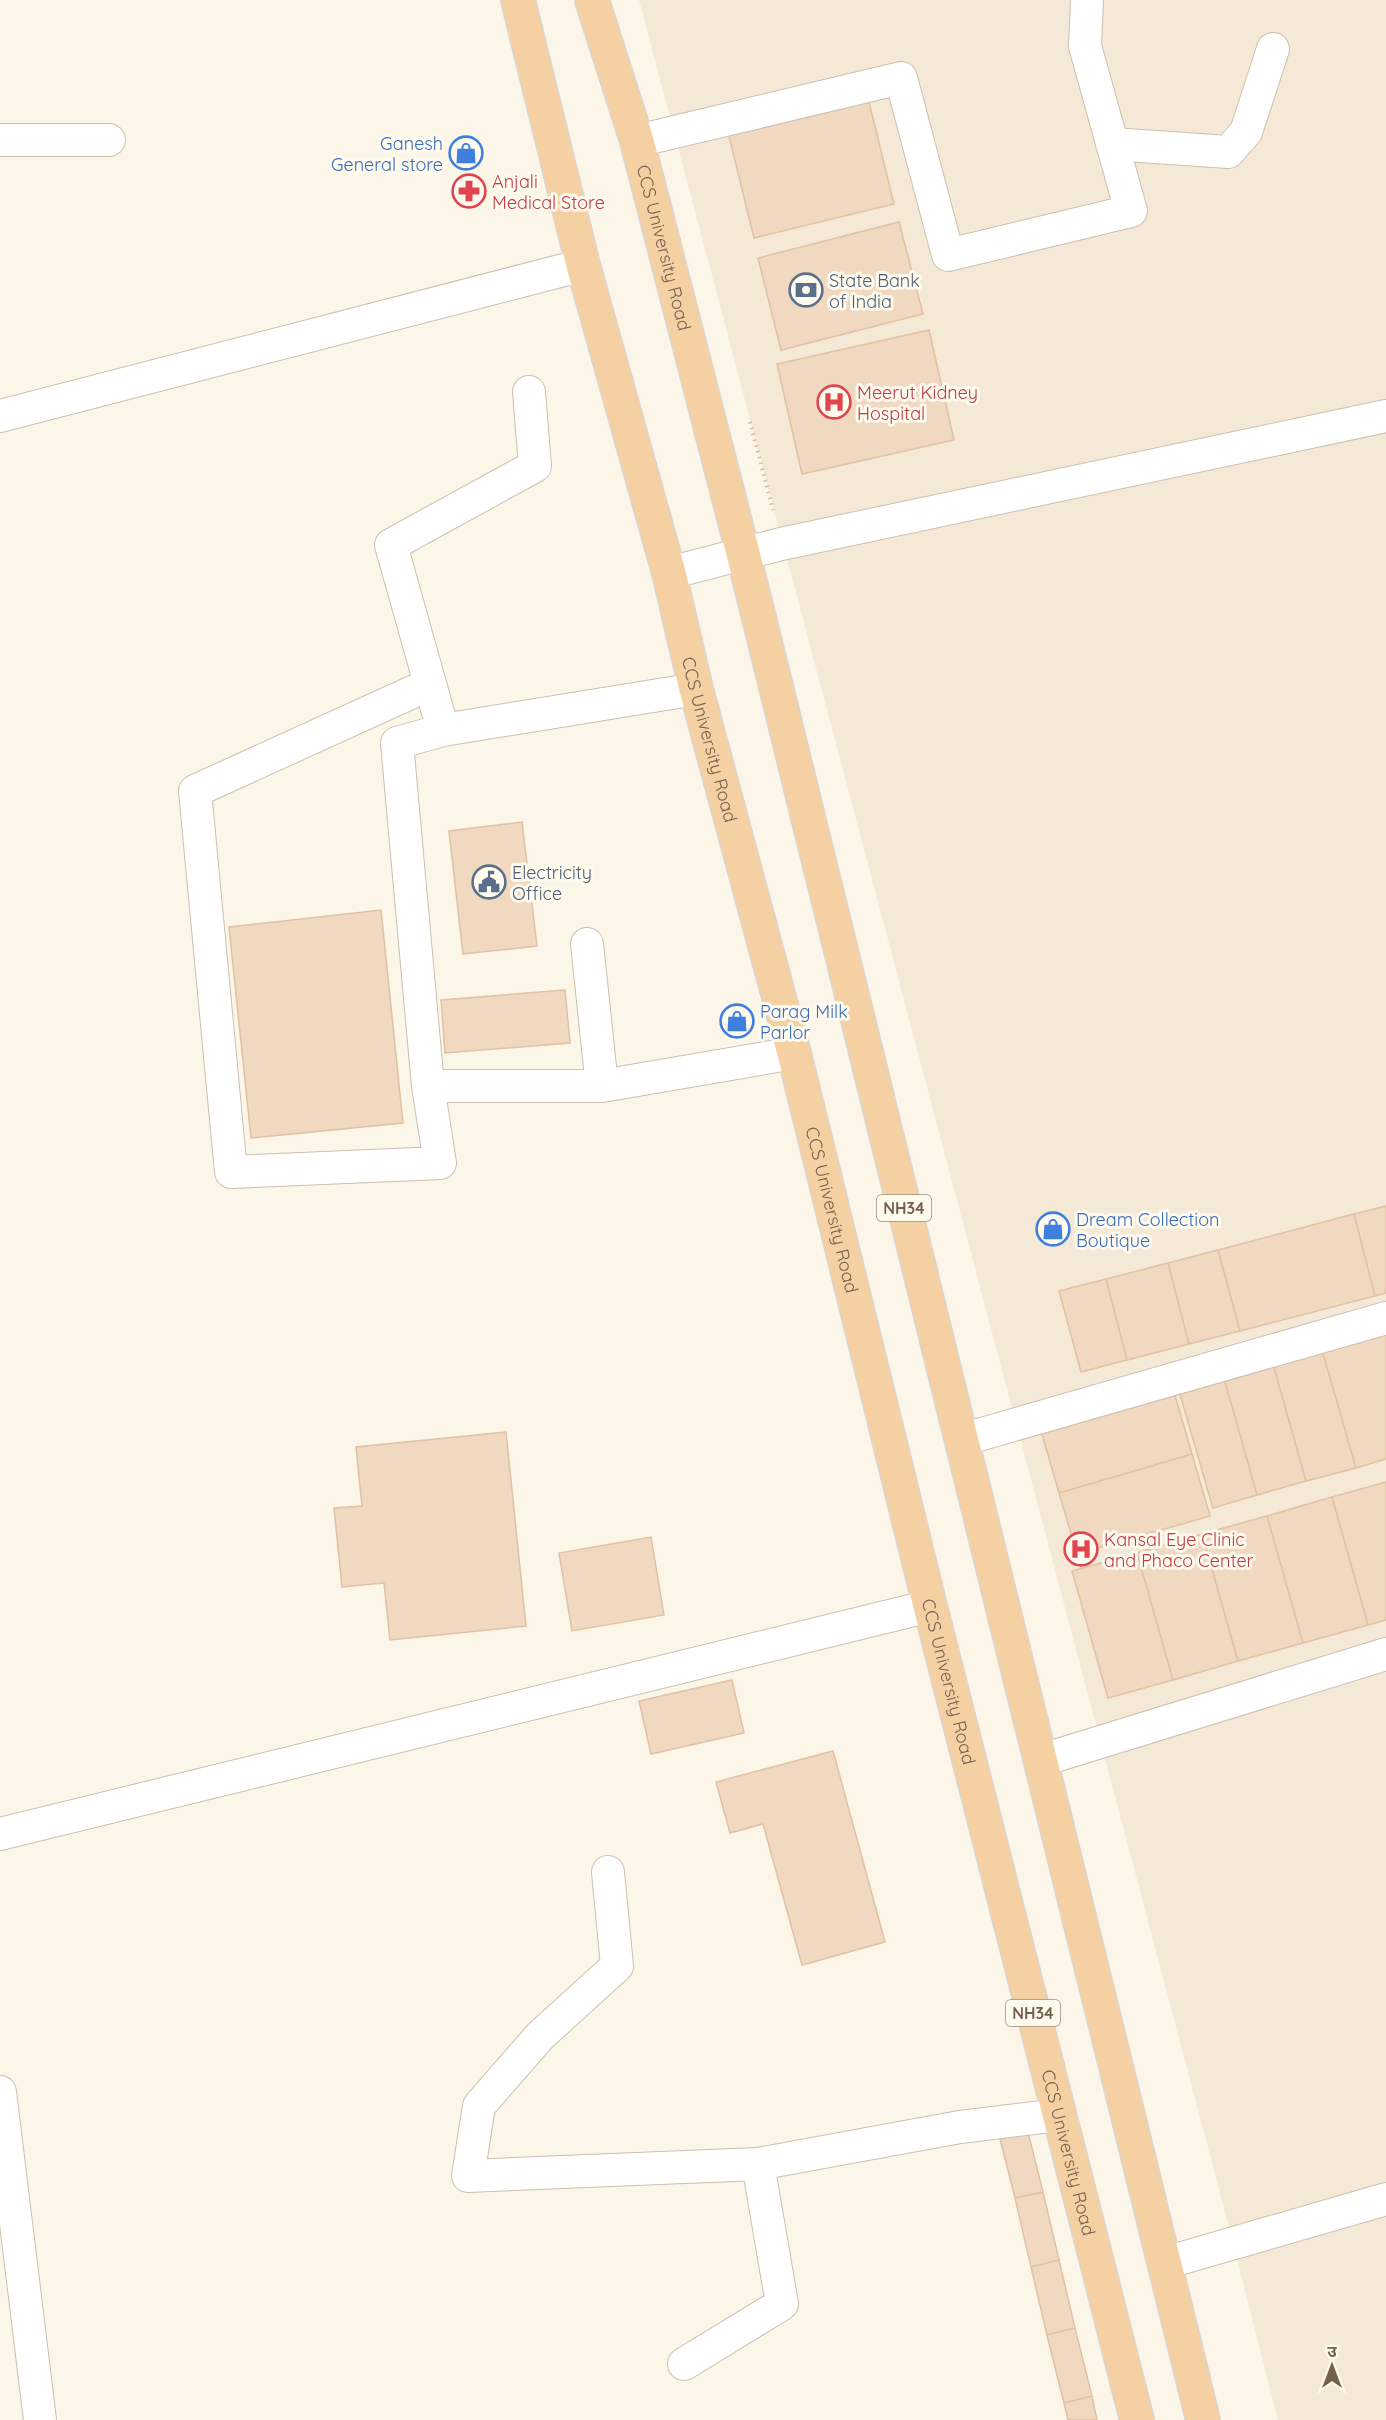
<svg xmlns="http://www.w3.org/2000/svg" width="1386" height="2420" font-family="Quicksand,'Noto Sans Devanagari',sans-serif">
	<rect width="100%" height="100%" fill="#fbf6e8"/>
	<path fill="#f3e9d6" d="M 639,0 L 1386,0 L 1386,2420 L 1278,2420 L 1219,2189 Z"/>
	<path fill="#f0d8c1" stroke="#e2c1a2" stroke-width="1.5" d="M 868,98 L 894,204 L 754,238 L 728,132 Z
		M 899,222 L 923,314 L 781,350 L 758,258 Z
		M 929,330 L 954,440 L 802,474 L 777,364 Z
		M 522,822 L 537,946 L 463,954 L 449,831 Z
		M 381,910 L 403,1123 L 251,1138 L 229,927 Z
		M 565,990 L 570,1043 L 445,1053 L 441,1000 Z
		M 1386,1206 L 1386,1293 L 1375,1296 L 1354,1214 Z
		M 1354,1214 L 1375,1296 L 1240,1331 L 1218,1250 Z
		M 1218,1250 L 1240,1331 L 1189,1344 L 1168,1263 Z
		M 1168,1263 L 1189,1344 L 1127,1360 L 1106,1279 Z
		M 1106,1279 L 1127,1360 L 1081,1372 L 1059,1291 Z
		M 1386,1332 L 1386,1459 L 1356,1468 L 1322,1350 Z
		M 1322,1350 L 1356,1468 L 1306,1481 L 1273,1364 Z
		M 1273,1364 L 1306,1481 L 1257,1495 L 1224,1378 Z
		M 1224,1378 L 1257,1495 L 1213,1508 L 1179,1391 Z
		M 1174,1392 L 1192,1454 L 1059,1493 L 1041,1431 Z
		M 506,1432 L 526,1626 L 390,1640 L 384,1583 L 342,1587 L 334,1508 L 362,1506 L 356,1447 Z
		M 1192,1454 L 1210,1516 L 1077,1554 L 1059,1493 Z
		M 1386,1482 L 1386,1620 L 1368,1625 L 1332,1497 Z
		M 1332,1497 L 1368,1625 L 1303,1643 L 1267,1516 Z
		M 1267,1516 L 1303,1643 L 1238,1661 L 1202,1534 Z
		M 1202,1534 L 1238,1661 L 1173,1680 L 1137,1553 Z
		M 651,1537 L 664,1615 L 572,1631 L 559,1553 Z
		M 1137,1553 L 1173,1680 L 1108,1698 L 1072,1571 Z
		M 732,1680 L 744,1733 L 651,1754 L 639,1701 Z
		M 833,1751 L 885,1942 L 802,1965 L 763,1824 L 730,1833 L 716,1782 Z
		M 1026,2124 L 1043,2192 L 1015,2198 L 998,2131 Z
		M 1043,2192 L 1059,2260 L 1031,2267 L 1015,2198 Z
		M 1059,2260 L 1075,2328 L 1047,2335 L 1031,2267 Z
		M 1075,2328 L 1092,2396 L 1064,2403 L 1047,2335 Z
		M 1092,2396 L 1097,2420 L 1068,2420 L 1064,2403 Z"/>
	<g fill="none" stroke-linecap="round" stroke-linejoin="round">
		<defs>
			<path id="minor" d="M 0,140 L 109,140
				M 637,141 L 901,78 L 948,255 L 1131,211 L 1085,46 L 1087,0
				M 1112,144 L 1228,152 L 1246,132 L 1273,49
				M 529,392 L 535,466 L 391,545 L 443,730 L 696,689
				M 0,416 L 583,265
				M 669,573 L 781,544 L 1386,416
				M 430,684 L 195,791 L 231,1172 L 440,1163 L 428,1086 L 602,1086 L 794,1053
				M 587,944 L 602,1086
				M 428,1086 L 397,743 L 443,730
				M 961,1440 L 1386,1318
				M 1042,1760 L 1386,1654
				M 0,1834 L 930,1606
				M 608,1872 L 617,1966 L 540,2036 L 479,2106 L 468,2176 L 758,2164 L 960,2127 L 1059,2115
				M 0,2092 L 40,2420
				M 1165,2263 L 1386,2199
				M 684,2364 L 782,2304 L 758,2164"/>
			<g id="trunk">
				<path id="s1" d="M 518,0 L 583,265 L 669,573 L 696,689 L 794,1053 L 930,1606 L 1137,2420"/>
				<path id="s2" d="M 592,0 L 637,141 L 743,553 L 1203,2420"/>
			</g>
		</defs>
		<use href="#minor" stroke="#cdbfae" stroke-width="34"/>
		<use href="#trunk" stroke="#dbd5d1" stroke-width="36"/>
		<path stroke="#d5bca3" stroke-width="4" stroke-dasharray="1.5 4.5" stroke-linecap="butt" d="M 750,422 L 773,510"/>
		<use href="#minor" stroke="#fff" stroke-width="32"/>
		<use href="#trunk" stroke="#f5d0a3" stroke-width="33"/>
	</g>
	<defs>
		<symbol id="shop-ring" viewBox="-11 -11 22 22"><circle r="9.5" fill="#fefaee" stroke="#3f7fe0" stroke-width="1.5"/><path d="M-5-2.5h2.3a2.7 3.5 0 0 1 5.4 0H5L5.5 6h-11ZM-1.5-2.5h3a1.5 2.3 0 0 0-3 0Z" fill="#3f7fe0"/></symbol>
		<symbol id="pharmacy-ring" viewBox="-11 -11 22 22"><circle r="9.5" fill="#fefaee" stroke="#e0444e" stroke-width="1.5"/><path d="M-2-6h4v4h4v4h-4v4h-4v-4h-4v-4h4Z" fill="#e0444e"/></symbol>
		<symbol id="bank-ring" viewBox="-11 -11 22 22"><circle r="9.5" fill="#fefaee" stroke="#5c6f8a" stroke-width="1.5"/><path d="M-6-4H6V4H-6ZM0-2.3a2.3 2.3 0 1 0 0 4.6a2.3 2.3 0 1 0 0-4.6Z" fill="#5c6f8a"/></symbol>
		<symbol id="hospital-ring" viewBox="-11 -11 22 22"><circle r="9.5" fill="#fefaee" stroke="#e0444e" stroke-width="1.5"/><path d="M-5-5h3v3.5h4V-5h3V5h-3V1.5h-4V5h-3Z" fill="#e0444e"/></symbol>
		<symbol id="civic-ring" viewBox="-11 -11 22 22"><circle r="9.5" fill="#fefaee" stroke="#5c6f8a" stroke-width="1.5"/><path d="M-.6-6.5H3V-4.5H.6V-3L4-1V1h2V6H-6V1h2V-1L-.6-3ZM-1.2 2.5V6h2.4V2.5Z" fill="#5c6f8a"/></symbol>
	</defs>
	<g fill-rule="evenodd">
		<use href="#shop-ring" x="447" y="134" width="38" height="38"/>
		<use href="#pharmacy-ring" x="450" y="172" width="38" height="38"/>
		<use href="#bank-ring" x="787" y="271" width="38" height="38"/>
		<use href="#hospital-ring" x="815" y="383" width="38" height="38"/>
		<use href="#civic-ring" x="470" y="863" width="38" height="38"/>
		<use href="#shop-ring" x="718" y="1002" width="38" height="38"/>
		<use href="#shop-ring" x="1034" y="1210" width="38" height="38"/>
		<use href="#hospital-ring" x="1062" y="1530" width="38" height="38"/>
	</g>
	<g text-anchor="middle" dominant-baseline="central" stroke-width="6" stroke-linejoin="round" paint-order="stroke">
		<g fill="#fefaee" stroke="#9e8e7d" stroke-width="1.5">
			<rect x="877" y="1195" width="54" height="26" rx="4.5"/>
			<rect x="1006" y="2000" width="54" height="26" rx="4.5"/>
		</g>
		<g font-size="16" font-weight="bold" fill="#755f4d">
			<text x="904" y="1208">NH34</text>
			<text x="1033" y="2013">NH34</text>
		</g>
		<g font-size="18" fill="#366cbe" stroke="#fefaee" text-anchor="start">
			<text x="443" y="143" text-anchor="end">Ganesh<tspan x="443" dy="21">General store</tspan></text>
			<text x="760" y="1011">Parag Milk<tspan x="760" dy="21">Parlor</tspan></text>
			<text x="1076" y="1219">Dream Collection<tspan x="1076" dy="21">Boutique</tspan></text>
		</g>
		<g font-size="18" fill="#be3a42" stroke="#fefaee" text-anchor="start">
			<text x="492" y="181">Anjali<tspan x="492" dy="21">Medical Store</tspan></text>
			<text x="857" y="392">Meerut Kidney<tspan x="857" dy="21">Hospital</tspan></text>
			<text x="1104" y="1539">Kansal Eye Clinic<tspan x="1104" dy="21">and Phaco Center</tspan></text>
		</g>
		<g font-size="18" fill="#755f4d" stroke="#fefaee">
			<text stroke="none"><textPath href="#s2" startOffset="258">CCS University Road</textPath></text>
			<text stroke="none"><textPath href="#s1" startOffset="764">CCS University Road</textPath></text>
			<text stroke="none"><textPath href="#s1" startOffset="1250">CCS University Road</textPath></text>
			<text stroke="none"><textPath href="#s1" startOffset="1736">CCS University Road</textPath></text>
			<text stroke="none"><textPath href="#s1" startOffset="2222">CCS University Road</textPath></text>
		</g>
		<g font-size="18" fill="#4e5e75" stroke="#fefaee" text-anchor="start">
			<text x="829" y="280">State Bank<tspan x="829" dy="21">of India</tspan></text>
			<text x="512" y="872">Electricity<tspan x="512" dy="21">Office</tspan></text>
		</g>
	</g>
	<g transform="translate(1332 2366)" stroke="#fefaee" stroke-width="4.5" paint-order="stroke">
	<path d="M0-4.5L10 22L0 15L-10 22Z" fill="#755f4d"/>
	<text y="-9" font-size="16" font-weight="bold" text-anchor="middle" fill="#755f4d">उ</text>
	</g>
</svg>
